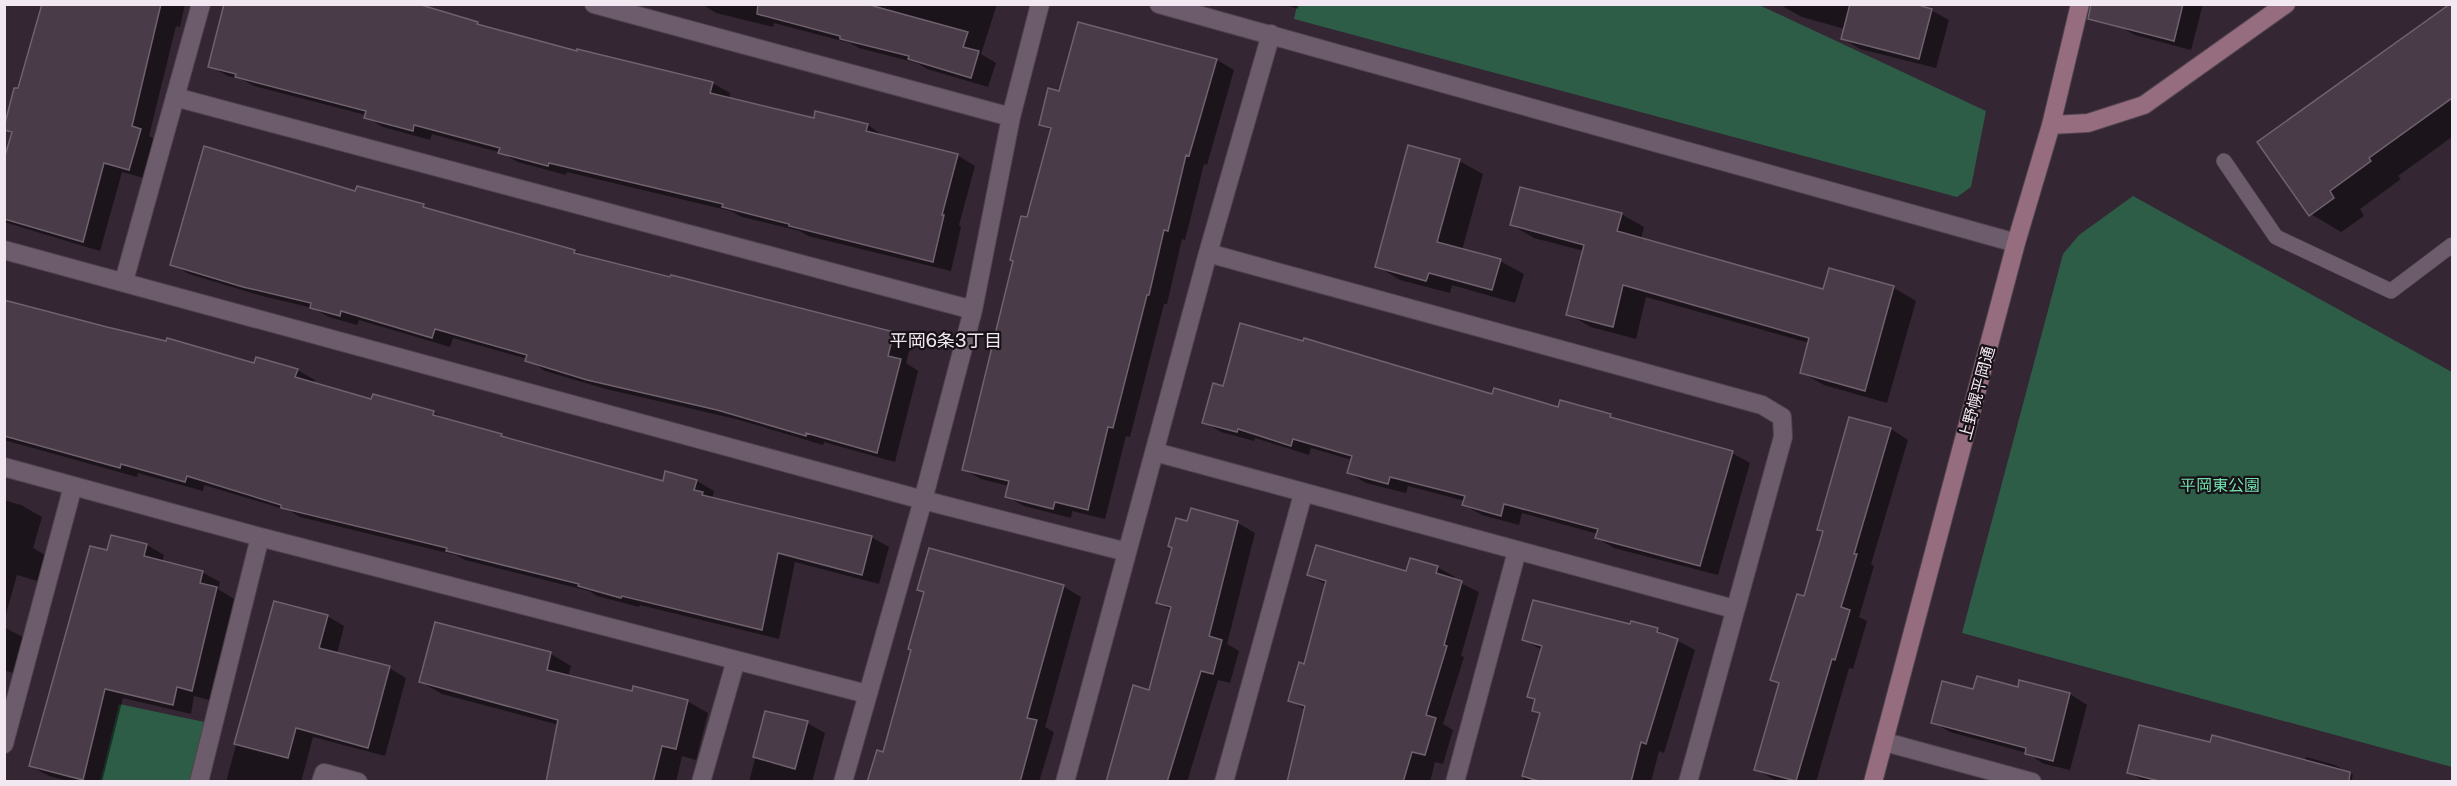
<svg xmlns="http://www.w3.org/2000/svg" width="2457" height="786" font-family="'Public Sans','Noto Sans JP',sans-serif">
	<rect width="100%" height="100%" fill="#342633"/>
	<path fill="#2d5d47" d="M 1297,5 L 1759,5 L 1986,111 L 1971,187 L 1957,197 L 1294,19 Z
		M 2133,196 L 2452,372 L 2452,767 L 1962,633 L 2063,254 L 2079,235 Z
		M 119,704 L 214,724 L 199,781 L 100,782 Z"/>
	<path fill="#0007" d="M 42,4 L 185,4 L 180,27 L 176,26 L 149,136 L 157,140 L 147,179 L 122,172 L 100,251 L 4,222 L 4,165 L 13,134 L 5,129 Z
		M 702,4 L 997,4 L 981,54 L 996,63 L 988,87 L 927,69 L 917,63 L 859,48 L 850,43 L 774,23 L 773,27 L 716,13 Z
		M 1283,4 L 1299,4 L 1298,9 Z
		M 1785,4 L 1909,4 L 1931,10 L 1949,20 L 1936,68 L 1860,49 L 1842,38 L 1845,29 L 1802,17 L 1784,7 Z
		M 2123,4 L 2203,4 L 2191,50 L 2135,35 L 2117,25 Z
		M 2452,5 L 2452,137 L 2398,176 L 2401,179 L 2360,209 L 2364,216 L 2341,232 L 2311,214 L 2259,143 Z
		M 477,23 L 484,27 L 578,53 L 712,83 L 730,93 L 729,99 L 815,120 L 868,125 L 885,137 L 957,155 L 975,166 L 959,225 L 961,227 L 951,271 L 808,236 L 800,231 L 742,217 L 731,211 L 567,172 L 566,175 L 518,162 L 502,153 L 432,134 L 430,140 L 383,127 L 366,117 L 366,115 L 254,86 L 243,80 L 228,76 L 210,66 Z
		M 1079,24 L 1217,60 L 1234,70 L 1207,165 L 1204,164 L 1185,240 L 1182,239 L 1167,304 L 1164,304 L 1130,437 L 1126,436 L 1105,519 L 1072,511 L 1071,518 L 1024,506 L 1006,496 L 1009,486 L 981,479 L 963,469 L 1052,131 L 1041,125 L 1061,93 Z
		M 1459,161 L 1483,174 L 1462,250 L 1500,261 L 1524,274 L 1515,303 L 1452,285 L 1450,293 L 1400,280 L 1377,266 Z
		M 356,193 L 423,206 L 432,211 L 575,251 L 585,257 L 893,333 L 911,344 L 906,363 L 918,371 L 895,462 L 824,442 L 823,445 L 736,419 L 606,389 L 545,371 L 528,359 L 453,338 L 450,347 L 359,320 L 357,325 L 329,317 L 313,308 L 262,296 L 189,274 L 172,264 Z
		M 1621,214 L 1644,227 L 1641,239 L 1824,291 L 1894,288 L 1916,301 L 1887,403 L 1824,385 L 1801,372 L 1809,343 L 1646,297 L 1636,339 L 1591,327 L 1568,314 L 1584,251 L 1534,238 L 1512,225 Z
		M 4,300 L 107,329 L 255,364 L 297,370 L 315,380 L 314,384 L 372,401 L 433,412 L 447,420 L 508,440 L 664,482 L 697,481 L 714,491 L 712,499 L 871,537 L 889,547 L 879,584 L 795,562 L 779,639 L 640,605 L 639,607 L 597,596 L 589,591 L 465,560 L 456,555 L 300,517 L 290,511 L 204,485 L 203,491 L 138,473 L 137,477 L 4,440 Z
		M 1224,388 L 1493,396 L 1610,416 L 1622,422 L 1732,453 L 1750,463 L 1718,575 L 1614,548 L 1597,538 L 1598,534 L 1522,513 L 1519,525 L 1482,515 L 1464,505 L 1465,501 L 1408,486 L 1406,493 L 1366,483 L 1349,473 L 1352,460 L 1311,448 L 1309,455 L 1255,438 L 1254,441 L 1221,432 L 1204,422 Z
		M 1891,429 L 1908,440 L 1871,564 L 1874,566 L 1859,617 L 1867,621 L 1853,669 L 1849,668 L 1816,782 L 1782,782 L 1773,779 L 1756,769 L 1780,684 L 1772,679 L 1805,598 L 1824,532 L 1819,529 Z
		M 4,500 L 21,505 L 42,517 L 33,548 L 48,557 L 41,582 L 17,575 L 4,621 Z
		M 1188,523 L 1238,523 L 1255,533 L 1227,644 L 1239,651 L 1230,683 L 1218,680 L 1187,782 L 1108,782 L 1150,692 L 1171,610 L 1158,603 Z
		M 147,545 L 164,555 L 162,562 L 202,572 L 220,582 L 218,589 L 234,599 L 209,700 L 194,696 L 191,714 L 123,698 L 102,782 L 72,782 L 49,776 L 31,766 L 108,552 Z
		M 1437,567 L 1455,577 L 1454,580 L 1479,592 L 1461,656 L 1464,657 L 1443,724 L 1453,730 L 1443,764 L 1435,762 L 1430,782 L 1288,782 L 1306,710 L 1289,700 L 1305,665 L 1327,585 L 1308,575 L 1407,573 Z
		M 1064,587 L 1081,597 L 1045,727 L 1054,732 L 1039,782 L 869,782 L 884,753 L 913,650 L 925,593 L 919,589 Z
		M 275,602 L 327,616 L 344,626 L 337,654 L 389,668 L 406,678 L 385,756 L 313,737 L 301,782 L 226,782 Z
		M 436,624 L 551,654 L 571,666 L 568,677 L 633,693 L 687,701 L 708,713 L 696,760 L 682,756 L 676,782 L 547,782 L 559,725 L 442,694 L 421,682 Z
		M 1631,626 L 1657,630 L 1695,650 L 1664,753 L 1659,751 L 1651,782 L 1523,782 L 1541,714 L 1534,710 L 1536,701 L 1529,697 L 1542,650 L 1524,640 Z
		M 4,627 L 26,639 L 17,674 L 6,671 L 4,678 Z
		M 2021,682 L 2070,694 L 2087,705 L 2070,770 L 2044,764 L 2027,753 L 1950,732 L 1933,722 L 1974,691 L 2019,689 Z
		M 767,713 L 807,723 L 825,733 L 812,782 L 749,782 Z
		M 2211,744 L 2305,761 L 2306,757 L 2335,765 L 2353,775 L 2351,782 L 2145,782 L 2129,772 Z"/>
	<path fill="#4a3b49" stroke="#70616f" stroke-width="1.5" d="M 42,4 L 161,4 L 132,126 L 141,129 L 129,170 L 104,163 L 83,242 L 4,219 L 4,159 L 12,132 L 4,130 L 4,127 L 14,88 L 18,88 Z
		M 224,4 L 418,4 L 478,22 L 477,24 L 577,51 L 577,49 L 713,82 L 710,93 L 814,118 L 815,111 L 868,124 L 866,131 L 958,154 L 942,215 L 944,215 L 933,262 L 789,226 L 789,224 L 722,207 L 723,204 L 549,163 L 548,166 L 498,153 L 500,148 L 414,125 L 413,131 L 364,118 L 366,111 L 235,77 L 236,74 L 208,67 Z
		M 758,4 L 866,4 L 968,32 L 963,47 L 979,51 L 971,78 L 908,59 L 909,56 L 840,39 L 840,36 L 757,14 Z
		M 1850,4 L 1915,4 L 1932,9 L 1919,59 L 1841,39 Z
		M 2091,4 L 2183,4 L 2174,41 L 2088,19 Z
		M 2450,4 L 2452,4 L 2452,98 L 2369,158 L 2371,161 L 2330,191 L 2334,198 L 2309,216 L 2257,142 Z
		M 1078,22 L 1217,59 L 1189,156 L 1186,155 L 1168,231 L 1164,230 L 1149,295 L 1147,295 L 1113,428 L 1108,427 L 1088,510 L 1055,502 L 1053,509 L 1005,497 L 1009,481 L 962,470 L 1013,261 L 1010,260 L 1021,216 L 1027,217 L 1051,128 L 1039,125 L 1048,88 L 1059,91 Z
		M 1408,145 L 1460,159 L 1437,242 L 1501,259 L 1492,290 L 1429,273 L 1426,281 L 1375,267 Z
		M 204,146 L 355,191 L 357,186 L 424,204 L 423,207 L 575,250 L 574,253 L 670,277 L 671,275 L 894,332 L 888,356 L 901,359 L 877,453 L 806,433 L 806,436 L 717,410 L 587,380 L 525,361 L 527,355 L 435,329 L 432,338 L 341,311 L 340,316 L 310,308 L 311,303 L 243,287 L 170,265 Z
		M 1520,187 L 1622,213 L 1617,231 L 1823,289 L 1829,268 L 1894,286 L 1865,391 L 1800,373 L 1809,338 L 1623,285 L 1613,327 L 1566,315 L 1584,245 L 1510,225 Z
		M 4,300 L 107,327 L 166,341 L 167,338 L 254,363 L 256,357 L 298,369 L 295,377 L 371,399 L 373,394 L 434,411 L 433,415 L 502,434 L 501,436 L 663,481 L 665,471 L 697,480 L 694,490 L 703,492 L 702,495 L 872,536 L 862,575 L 778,553 L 762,630 L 622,596 L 621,598 L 578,586 L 579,584 L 446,551 L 447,548 L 281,508 L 281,505 L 187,476 L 185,482 L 121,464 L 120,468 L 4,436 Z
		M 1240,323 L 1303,341 L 1304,338 L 1492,394 L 1494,388 L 1558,407 L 1560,400 L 1611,414 L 1610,417 L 1733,451 L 1700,566 L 1595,538 L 1598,529 L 1504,504 L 1501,516 L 1462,505 L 1465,496 L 1390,477 L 1388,484 L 1347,473 L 1352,456 L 1293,439 L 1291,446 L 1238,429 L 1237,432 L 1202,423 L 1213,383 L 1223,386 Z
		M 1849,417 L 1891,428 L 1854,554 L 1857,554 L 1841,607 L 1850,610 L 1835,660 L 1832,659 L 1796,781 L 1754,770 L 1779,683 L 1770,680 L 1797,594 L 1804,596 L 1823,531 L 1817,530 Z
		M 1191,508 L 1238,521 L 1209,636 L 1222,640 L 1213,674 L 1201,671 L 1167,782 L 1106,782 L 1133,685 L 1149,690 L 1171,607 L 1156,603 L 1172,548 L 1168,546 L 1176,518 L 1187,521 Z
		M 111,535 L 147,544 L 144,556 L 203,571 L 200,583 L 217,587 L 192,691 L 177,687 L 173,705 L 105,689 L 83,780 L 29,766 L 90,546 L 107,550 Z
		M 1316,545 L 1406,571 L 1410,558 L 1438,566 L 1436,573 L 1462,581 L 1444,645 L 1447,646 L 1426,715 L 1436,718 L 1425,755 L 1412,752 L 1403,782 L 1287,782 L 1305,706 L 1288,701 L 1299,662 L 1304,664 L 1326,581 L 1307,575 Z
		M 929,548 L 1064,585 L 1027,718 L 1037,720 L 1020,782 L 867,782 L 877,750 L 883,752 L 911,650 L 908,649 L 924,592 L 917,590 Z
		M 1533,600 L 1630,624 L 1631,621 L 1658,628 L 1657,632 L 1678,639 L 1646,744 L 1641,742 L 1631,782 L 1542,782 L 1522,776 L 1540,713 L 1532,711 L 1535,699 L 1527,697 L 1542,646 L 1522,640 Z
		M 274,601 L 328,615 L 319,648 L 390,666 L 368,748 L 296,728 L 288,758 L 234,744 Z
		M 435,622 L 551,652 L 547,670 L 632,691 L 633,686 L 688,700 L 676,749 L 662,746 L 653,782 L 546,782 L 558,720 L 419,682 Z
		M 1977,676 L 2018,687 L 2019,680 L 2070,693 L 2053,761 L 2025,754 L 2026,748 L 1931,723 L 1942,681 L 1973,689 Z
		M 765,711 L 808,721 L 795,769 L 753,757 Z
		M 2139,725 L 2210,742 L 2212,735 L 2350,772 L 2349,782 L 2163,782 L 2127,773 Z"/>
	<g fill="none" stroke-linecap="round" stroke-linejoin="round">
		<defs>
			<path id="lane" d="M 2224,161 L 2276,237 L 2391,291 L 2452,245"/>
			<path id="street" d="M 594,4 L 1011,117
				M 1159,4 L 2016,243
				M 175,97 L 973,310
				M 4,250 L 923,500 L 1127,552
				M 1208,253 L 1762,405 L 1782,417 L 1783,437 L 1688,782
				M 124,281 L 201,4
				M 1155,452 L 1734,609
				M 4,467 L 260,537 L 867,694
				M 1885,742 L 2032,782
				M 4,744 L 73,486
				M 199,782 L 260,537
				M 321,782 L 324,773 L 358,782
				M 701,782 L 736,660
				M 843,782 L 923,500 L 973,310 L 1011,117 L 1040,4
				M 1065,782 L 1208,253 L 1271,34
				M 1224,782 L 1303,494
				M 1455,782 L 1517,551"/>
			<path id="secondary" d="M 2051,125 L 2088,123 L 2144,105 L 2286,4
				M 1873,782 L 2016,243 L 2051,125 L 2080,4"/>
		</defs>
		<use href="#lane" stroke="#4f434e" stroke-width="16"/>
		<use href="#street" stroke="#4f434e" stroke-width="20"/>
		<use href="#secondary" stroke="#4f434e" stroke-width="20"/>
		<use href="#lane" stroke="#6d5d6c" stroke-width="15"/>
		<use href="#street" stroke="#6d5d6c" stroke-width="18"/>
		<use href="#secondary" stroke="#966d7e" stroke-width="18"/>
	</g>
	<g text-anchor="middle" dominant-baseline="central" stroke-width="4.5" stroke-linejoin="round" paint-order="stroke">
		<g font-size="16" fill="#f2e8f1" stroke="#181117">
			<text transform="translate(1977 393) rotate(-75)">上野幌平岡通</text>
		</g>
		<g font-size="16" fill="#71e1ae" stroke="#181117">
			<text x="2220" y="485">平岡東公園</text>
		</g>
		<g font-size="18" fill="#f2e8f1" stroke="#181117">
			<text x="946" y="340">平岡6条3丁目</text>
		</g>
	</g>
	<rect width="2457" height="786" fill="none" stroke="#f2e8f1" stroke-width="12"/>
</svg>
